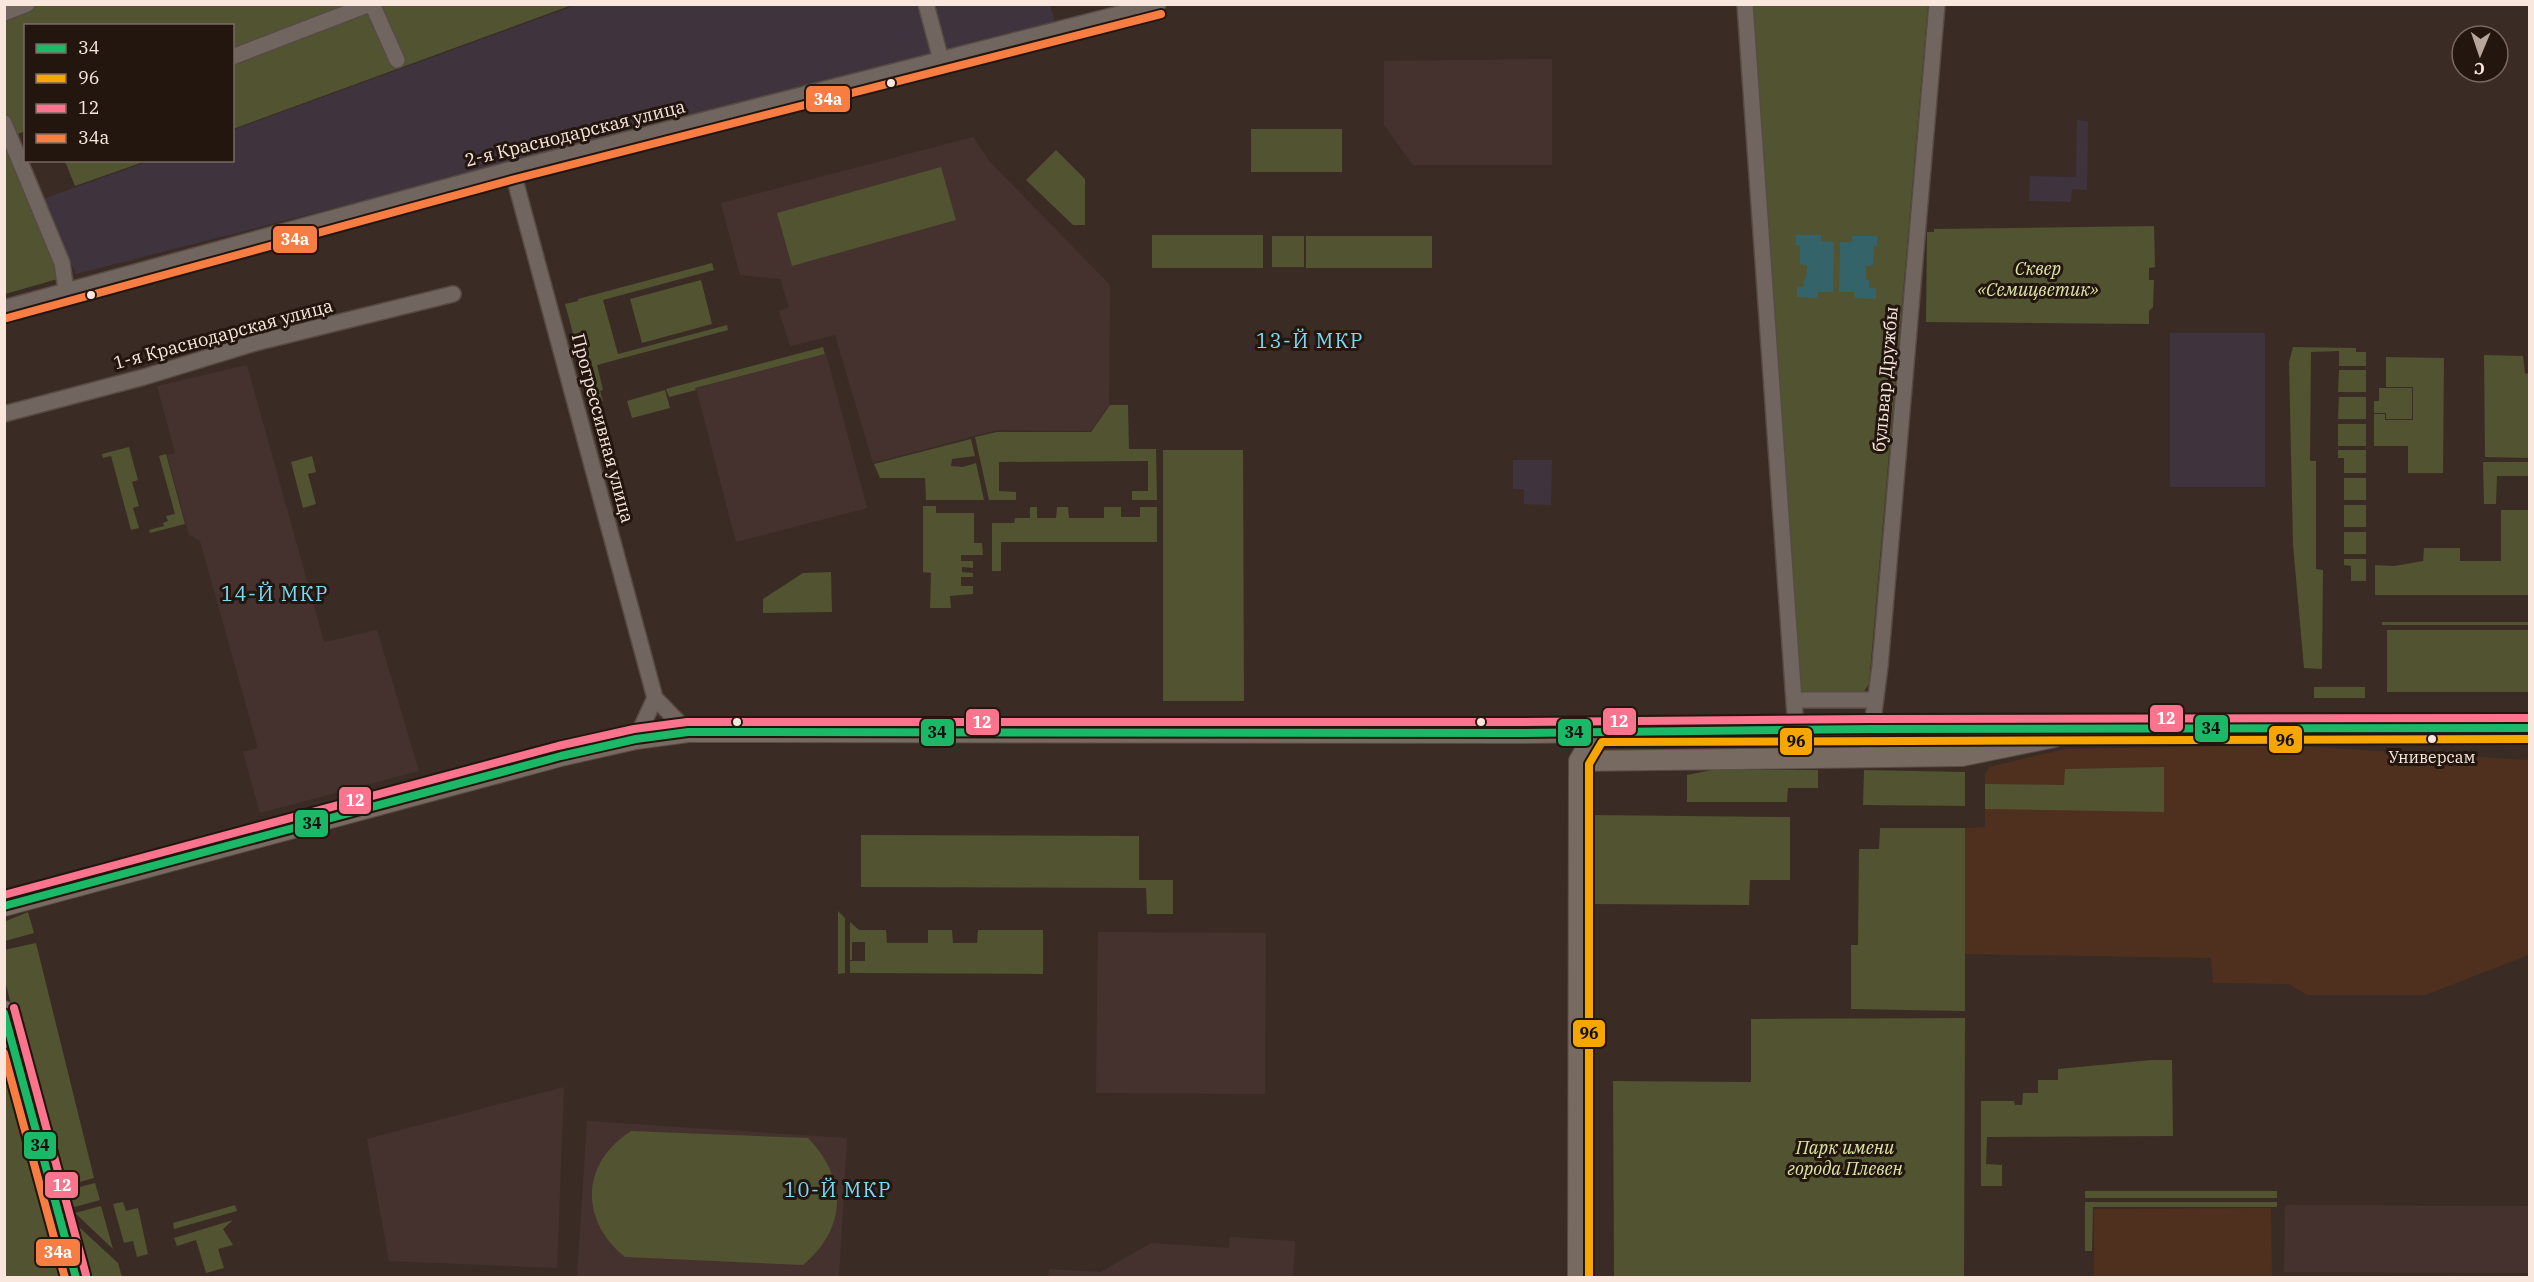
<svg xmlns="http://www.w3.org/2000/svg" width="2534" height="1282" font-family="'IBM Plex Serif',serif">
	<rect width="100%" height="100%" fill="#3a2c24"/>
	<path fill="#4f301e" d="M 2278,745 L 2529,760 L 2529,955 L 2425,995 L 2307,995 L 2289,984 L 2213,983 L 2211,958 L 1964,954 L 1965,828 L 1985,827 L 1985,775 L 1989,767 L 2065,749 Z
		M 2271,1208 L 2272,1277 L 2094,1277 L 2094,1209 Z"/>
	<path fill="#3f333e" d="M 576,5 L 920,5 L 935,55 L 76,274 L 40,200 L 149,161 L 232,160 L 233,130 Z
		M 930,5 L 1050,5 L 1055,22 L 943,52 Z
		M 2077,120 L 2088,121 L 2087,190 L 2072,189 L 2071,202 L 2029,201 L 2030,176 L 2076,177 Z
		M 2170,333 L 2265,333 L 2265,487 L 2170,487 Z
		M 1513,460 L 1552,460 L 1551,505 L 1524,504 L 1524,489 L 1513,489 Z"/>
	<path fill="#45322f" d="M 1552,59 L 1552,165 L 1413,165 L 1384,125 L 1384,61 Z
		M 973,137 L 990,162 L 1110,285 L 1109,405 L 1091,431 L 997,430 L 873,463 L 835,335 L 790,346 L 779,311 L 789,307 L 780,279 L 740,275 L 721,203 Z
		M 826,354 L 867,508 L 736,542 L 696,388 Z
		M 247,365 L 324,642 L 377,630 L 419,771 L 260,813 L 243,752 L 258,748 L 200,541 L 189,535 L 167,455 L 175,453 L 157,386 Z
		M 1098,932 L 1266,933 L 1265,1094 L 1096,1093 Z
		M 564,1087 L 557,1268 L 389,1261 L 367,1139 Z
		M 587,1121 L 847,1138 L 839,1277 L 577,1278 Z
		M 2285,1205 L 2529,1206 L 2529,1273 L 2284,1272 Z
		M 1230,1237 L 1295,1241 L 1293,1277 L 1048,1277 L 1049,1269 L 1101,1272 L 1151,1243 L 1229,1248 Z"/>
	<path fill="#515331" d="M 5,5 L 572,5 L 233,129 L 232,26 L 26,26 L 25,131 L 5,140 Z
		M 1749,5 L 1928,5 L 1869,684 L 1863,693 L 1801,693 L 1799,691 Z
		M 1251,129 L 1342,129 L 1342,172 L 1251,172 Z
		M 4,140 L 61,278 L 5,294 L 4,294 Z
		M 1056,150 L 1085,179 L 1085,225 L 1073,225 L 1026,180 Z
		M 65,161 L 146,161 L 75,186 Z
		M 941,167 L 956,220 L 792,266 L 777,213 Z
		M 2154,226 L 2155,267 L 2149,268 L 2149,280 L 2154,280 L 2153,307 L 2149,311 L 2149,324 L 1926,322 L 1927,232 L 1934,232 L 1934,229 Z
		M 1152,235 L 1263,235 L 1263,268 L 1152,268 Z
		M 1272,236 L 1304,236 L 1304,267 L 1272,267 Z
		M 1306,236 L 1432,236 L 1432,268 L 1306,268 Z
		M 712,263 L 714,270 L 603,300 L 618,354 L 727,325 L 728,330 L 597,365 L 603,390 L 600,391 L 603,401 L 592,404 L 565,304 L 578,301 L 578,299 Z
		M 701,280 L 712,324 L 642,343 L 630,299 Z
		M 823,347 L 825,354 L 695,388 L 696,390 L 669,397 L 666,389 Z
		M 2293,347 L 2356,348 L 2356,352 L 2366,352 L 2366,366 L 2339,366 L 2339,351 L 2311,352 L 2310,461 L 2316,461 L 2316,569 L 2323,570 L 2322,669 L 2304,668 L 2293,545 L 2289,362 Z
		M 2484,355 L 2523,356 L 2525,373 L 2529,374 L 2529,458 L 2485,457 Z
		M 2386,357 L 2444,358 L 2443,473 L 2408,473 L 2408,446 L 2374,446 L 2374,414 L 2385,414 L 2385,420 L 2413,420 L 2413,387 L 2386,387 Z
		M 2339,370 L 2366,370 L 2366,392 L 2338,392 Z
		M 2379,388 L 2412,388 L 2412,419 L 2386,419 L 2386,413 L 2374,413 L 2374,401 L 2379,401 Z
		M 665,390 L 670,408 L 632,418 L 627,401 Z
		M 2339,397 L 2366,397 L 2366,419 L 2338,419 Z
		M 1110,405 L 1128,405 L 1129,449 L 1156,449 L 1157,500 L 1132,500 L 1132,491 L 1148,491 L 1148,461 L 999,462 L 999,491 L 1016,492 L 1016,500 L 989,500 L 975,437 L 997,432 L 1091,432 Z
		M 2338,424 L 2366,424 L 2366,446 L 2338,446 Z
		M 971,439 L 975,456 L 952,459 L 951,466 L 963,467 L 976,463 L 984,500 L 926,500 L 925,478 L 880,478 L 874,464 Z
		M 129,447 L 138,480 L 132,482 L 139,506 L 133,508 L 139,528 L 131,530 L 111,456 L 103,458 L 102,454 Z
		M 1163,450 L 1243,450 L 1244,701 L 1163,701 Z
		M 2338,450 L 2366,450 L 2366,473 L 2344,473 L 2344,458 L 2338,458 Z
		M 166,454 L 185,524 L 150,533 L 149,530 L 164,526 L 163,523 L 168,521 L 166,516 L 175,514 L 159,456 Z
		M 312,456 L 316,472 L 308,474 L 316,504 L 303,508 L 291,462 Z
		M 2483,462 L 2529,462 L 2529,476 L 2497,476 L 2496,504 L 2484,504 Z
		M 2344,478 L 2366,478 L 2366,500 L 2344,500 Z
		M 2344,505 L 2366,505 L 2366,527 L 2344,527 Z
		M 923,506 L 936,506 L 936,513 L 974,513 L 974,543 L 982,543 L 983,555 L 961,555 L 961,561 L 973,561 L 973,568 L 962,567 L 962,572 L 973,573 L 973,577 L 961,577 L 961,586 L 973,586 L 973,594 L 950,596 L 951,608 L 930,608 L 931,573 L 923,572 Z
		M 1030,507 L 1037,507 L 1037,518 L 1056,518 L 1057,507 L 1068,507 L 1069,518 L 1104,518 L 1104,507 L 1121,507 L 1121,517 L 1140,517 L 1140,507 L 1157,507 L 1157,542 L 1001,542 L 1001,571 L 992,571 L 992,523 L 1014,523 L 1015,518 L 1030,518 Z
		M 2501,510 L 2529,510 L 2529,595 L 2375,595 L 2375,565 L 2394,566 L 2423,561 L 2424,548 L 2460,548 L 2460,561 L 2501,561 Z
		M 2344,532 L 2366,532 L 2366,554 L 2344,554 Z
		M 2344,559 L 2366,559 L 2366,581 L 2351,581 L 2351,566 L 2344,565 Z
		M 831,572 L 832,612 L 763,613 L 763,599 L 803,573 Z
		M 2382,622 L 2529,622 L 2530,625 L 2382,625 Z
		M 2387,630 L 2529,630 L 2529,692 L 2387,692 Z
		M 2314,687 L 2365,687 L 2365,698 L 2314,698 Z
		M 2164,767 L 2164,812 L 1985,809 L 1985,784 L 2064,785 L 2065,769 Z
		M 1712,770 L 1818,770 L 1818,788 L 1788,788 L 1787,802 L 1687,802 L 1687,775 Z
		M 1864,770 L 1965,772 L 1965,806 L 1863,805 Z
		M 1591,815 L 1790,817 L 1790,880 L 1750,880 L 1749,905 L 1591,904 Z
		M 1880,828 L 1965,828 L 1965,1011 L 1851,1009 L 1851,945 L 1858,945 L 1859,849 L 1879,849 Z
		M 861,835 L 1139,836 L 1139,880 L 1173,880 L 1173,914 L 1147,914 L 1146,888 L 861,887 Z
		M 838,911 L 845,918 L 845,973 L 838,974 Z
		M 28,912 L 34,933 L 5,941 L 6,921 Z
		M 850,922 L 859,930 L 886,930 L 887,943 L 928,943 L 928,930 L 952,930 L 953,943 L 977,943 L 978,930 L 1043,930 L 1043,974 L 850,973 L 850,961 L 865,961 L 865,942 L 852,942 L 852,960 L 850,960 Z
		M 36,943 L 94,1178 L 66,1186 L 57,1181 L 5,981 L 4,950 Z
		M 1965,1018 L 1964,1277 L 1614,1277 L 1613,1081 L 1751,1082 L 1751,1019 Z
		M 5,1040 L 69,1277 L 5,1277 Z
		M 2151,1060 L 2172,1060 L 2173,1136 L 1987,1137 L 1986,1164 L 2002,1165 L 2002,1186 L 1981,1186 L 1981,1101 L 2014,1101 L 2015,1105 L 2022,1105 L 2023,1093 L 2038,1093 L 2038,1080 L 2058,1080 L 2058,1069 Z
		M 631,1131 L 808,1138 C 848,1179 847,1228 803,1265 L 625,1257 C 579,1220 581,1163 631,1131 Z
		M 95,1183 L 100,1200 L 64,1210 L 63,1201 L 68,1190 Z
		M 2085,1191 L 2277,1191 L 2277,1198 L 2085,1198 Z
		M 123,1202 L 126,1211 L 138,1208 L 148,1254 L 137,1257 L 133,1241 L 124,1243 L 113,1204 Z
		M 2085,1202 L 2277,1202 L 2277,1207 L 2093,1207 L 2092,1251 L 2085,1251 Z
		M 235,1205 L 237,1211 L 174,1229 L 173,1223 Z
		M 101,1206 L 113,1249 L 75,1213 Z
		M 66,1215 L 118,1263 L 122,1277 L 83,1277 Z
		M 233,1220 L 223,1229 L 233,1245 L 218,1249 L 224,1268 L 206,1273 L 196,1240 L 177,1246 L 174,1238 Z"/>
	<path fill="#346469" d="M 1796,235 L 1821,235 L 1821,241 L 1834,242 L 1833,292 L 1818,292 L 1817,298 L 1797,297 L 1797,287 L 1803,287 L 1804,279 L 1806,279 L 1807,265 L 1800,264 L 1800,245 L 1796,245 Z
		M 1852,236 L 1877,236 L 1877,246 L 1874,246 L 1873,265 L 1866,266 L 1866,280 L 1869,280 L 1869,288 L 1876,288 L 1876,299 L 1855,298 L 1854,292 L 1839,292 L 1840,242 L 1852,242 Z"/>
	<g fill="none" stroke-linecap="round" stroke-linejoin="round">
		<defs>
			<path id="minor" d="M 372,4 L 397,60
				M 926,4 L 941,60
				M 1745,4 L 1798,758
				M 4,13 L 27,4
				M 232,57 L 370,4
				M 4,123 L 62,263 L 66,290
				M 512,169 L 655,698 L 688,732
				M 4,308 L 512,169 L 1158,4
				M 4,414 L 144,377 L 255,343 L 453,294
				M 1795,700 L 1875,700
				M 636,739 L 655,698
				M 1868,757 L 1880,666 L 1937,4"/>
			<path id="major" d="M 1579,761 L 1962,756 L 2055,737
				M 4,906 L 561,756 L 636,739 L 688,732 L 1521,733 L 1871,729 L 2530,728
				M 4,1011 L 76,1278
				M 1578,1278 L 1579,761 L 1596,732"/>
		</defs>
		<use href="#minor" stroke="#584b44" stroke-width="18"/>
		<use href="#major" stroke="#584b44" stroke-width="22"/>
		<use href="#minor" stroke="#70655f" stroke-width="15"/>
		<use href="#major" stroke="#776a60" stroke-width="20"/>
		<defs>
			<path id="bus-1" d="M 4,906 L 561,756 L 636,739 L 688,732 L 1521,733 L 1871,729 L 2530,728
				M 4,1013 L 76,1278"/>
			<path id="bus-2" d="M 1589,1278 L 1589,764 L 1602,742 L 2530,739"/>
			<path id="bus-3" d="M 4,895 L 558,746 L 634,729 L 687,722 L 1521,722 L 1871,719 L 2530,718
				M 14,1008 L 86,1275"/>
			<path id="bus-4" d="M 7,318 L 515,179 L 1161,14
				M 4,1053 L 65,1278"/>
		</defs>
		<use href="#bus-1" stroke="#22160f" stroke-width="12"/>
		<use href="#bus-2" stroke="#22160f" stroke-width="12"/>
		<use href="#bus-3" stroke="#22160f" stroke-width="12"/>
		<use href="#bus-4" stroke="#22160f" stroke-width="12"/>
		<use href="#bus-1" stroke="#1ab867" stroke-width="8"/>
		<use href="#bus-2" stroke="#f7a600" stroke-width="8"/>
		<use href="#bus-3" stroke="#fc738d" stroke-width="8"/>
		<use href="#bus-4" stroke="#f77d43" stroke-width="8"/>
	</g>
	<g fill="#f9e7dd" stroke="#22160f" stroke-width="2">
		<circle cx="891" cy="83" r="5"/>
		<circle cx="91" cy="295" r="5"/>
		<circle cx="737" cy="722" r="5"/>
		<circle cx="1481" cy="722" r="5"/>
		<circle cx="2432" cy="739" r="5"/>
	</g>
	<g text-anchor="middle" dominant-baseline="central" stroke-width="6" stroke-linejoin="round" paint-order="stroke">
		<g font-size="16" fill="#f9e7dd" stroke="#22160f">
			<text x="2432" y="757">Универсам</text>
		</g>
		<g font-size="18" fill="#f9e7dd" stroke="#22160f">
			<text transform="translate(575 133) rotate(-14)">2-я Краснодарская улица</text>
			<text transform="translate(223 334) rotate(-15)">1-я Краснодарская улица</text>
			<text transform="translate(1885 379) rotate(-85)">бульвар Дружбы</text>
			<text transform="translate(603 428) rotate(75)">Прогрессивная улица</text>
		</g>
		<g font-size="18" font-style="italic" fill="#dfe7a3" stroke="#22160f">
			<text x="2038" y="268">Сквер<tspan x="2038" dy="21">«Семицветик»</tspan></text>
			<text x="1845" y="1147">Парк имени<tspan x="1845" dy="21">города Плевен</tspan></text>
		</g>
		<g font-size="20" letter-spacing="1.5" fill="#7adaf8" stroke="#22160f">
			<text x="1310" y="340">13-Й МКР</text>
			<text x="275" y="593">14-Й МКР</text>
			<text x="838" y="1189">10-Й МКР</text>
		</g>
	</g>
	<g stroke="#22160f" stroke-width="2">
		<rect x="805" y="85" width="46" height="28" rx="6" fill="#f77d43"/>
		<rect x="272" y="225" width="46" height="29" rx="6" fill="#f77d43"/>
		<rect x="2149" y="704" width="35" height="29" rx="6" fill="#fc738d"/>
		<rect x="1602" y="707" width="35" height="29" rx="6" fill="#fc738d"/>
		<rect x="965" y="708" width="35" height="28" rx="6" fill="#fc738d"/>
		<rect x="2194" y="714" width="35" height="29" rx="6" fill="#1ab867"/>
		<rect x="920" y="718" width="35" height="29" rx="6" fill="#1ab867"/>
		<rect x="1557" y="718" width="35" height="29" rx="6" fill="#1ab867"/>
		<rect x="2268" y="725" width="35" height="29" rx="6" fill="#f7a600"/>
		<rect x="1779" y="727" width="34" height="29" rx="6" fill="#f7a600"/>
		<rect x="338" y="786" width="34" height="29" rx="6" fill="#fc738d"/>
		<rect x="294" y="809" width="35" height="29" rx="6" fill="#1ab867"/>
		<rect x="1572" y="1019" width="34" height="29" rx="6" fill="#f7a600"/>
		<rect x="23" y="1131" width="34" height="29" rx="6" fill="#1ab867"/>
		<rect x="44" y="1171" width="35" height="28" rx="6" fill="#fc738d"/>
		<rect x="35" y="1238" width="46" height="29" rx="6" fill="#f77d43"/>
	</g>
	<g font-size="16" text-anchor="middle" font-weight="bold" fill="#fff">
		<text x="828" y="105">34а</text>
		<text x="295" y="245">34а</text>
		<text x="2166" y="724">12</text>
		<text x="1619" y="727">12</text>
		<text x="982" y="728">12</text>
		<text x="355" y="806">12</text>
		<text x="62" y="1191">12</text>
		<text x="58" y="1258">34а</text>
	</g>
	<g font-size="16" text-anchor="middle" font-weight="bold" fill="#111">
		<text x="2211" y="734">34</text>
		<text x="937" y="738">34</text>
		<text x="1574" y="738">34</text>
		<text x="2285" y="746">96</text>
		<text x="1796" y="747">96</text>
		<text x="312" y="829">34</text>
		<text x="1589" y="1039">96</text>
		<text x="40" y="1151">34</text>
	</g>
	<rect width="2534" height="1282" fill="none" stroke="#f9e7dd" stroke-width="12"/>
	<rect x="24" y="24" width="210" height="138" fill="#22160f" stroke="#786a61" stroke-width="1.5"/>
	<rect x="36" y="44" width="30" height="9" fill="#1ab867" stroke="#786a61" stroke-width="1.5"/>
	<text x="78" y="54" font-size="18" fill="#f9e7dd">34</text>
	<rect x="36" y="74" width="30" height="9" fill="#f7a600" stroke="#786a61" stroke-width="1.5"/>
	<text x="78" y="84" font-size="18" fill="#f9e7dd">96</text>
	<rect x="36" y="104" width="30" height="9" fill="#fc738d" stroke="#786a61" stroke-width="1.5"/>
	<text x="78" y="114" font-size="18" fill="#f9e7dd">12</text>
	<rect x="36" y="134" width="30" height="9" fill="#f77d43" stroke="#786a61" stroke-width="1.5"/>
	<text x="78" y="144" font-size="18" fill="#f9e7dd">34а</text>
	<g transform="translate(2480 54) rotate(182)"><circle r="28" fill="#22160f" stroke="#786a61" stroke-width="1.5"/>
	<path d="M0-4.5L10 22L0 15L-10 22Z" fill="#b6a69c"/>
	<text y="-9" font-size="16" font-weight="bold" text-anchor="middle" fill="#f9e7dd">С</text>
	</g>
</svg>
